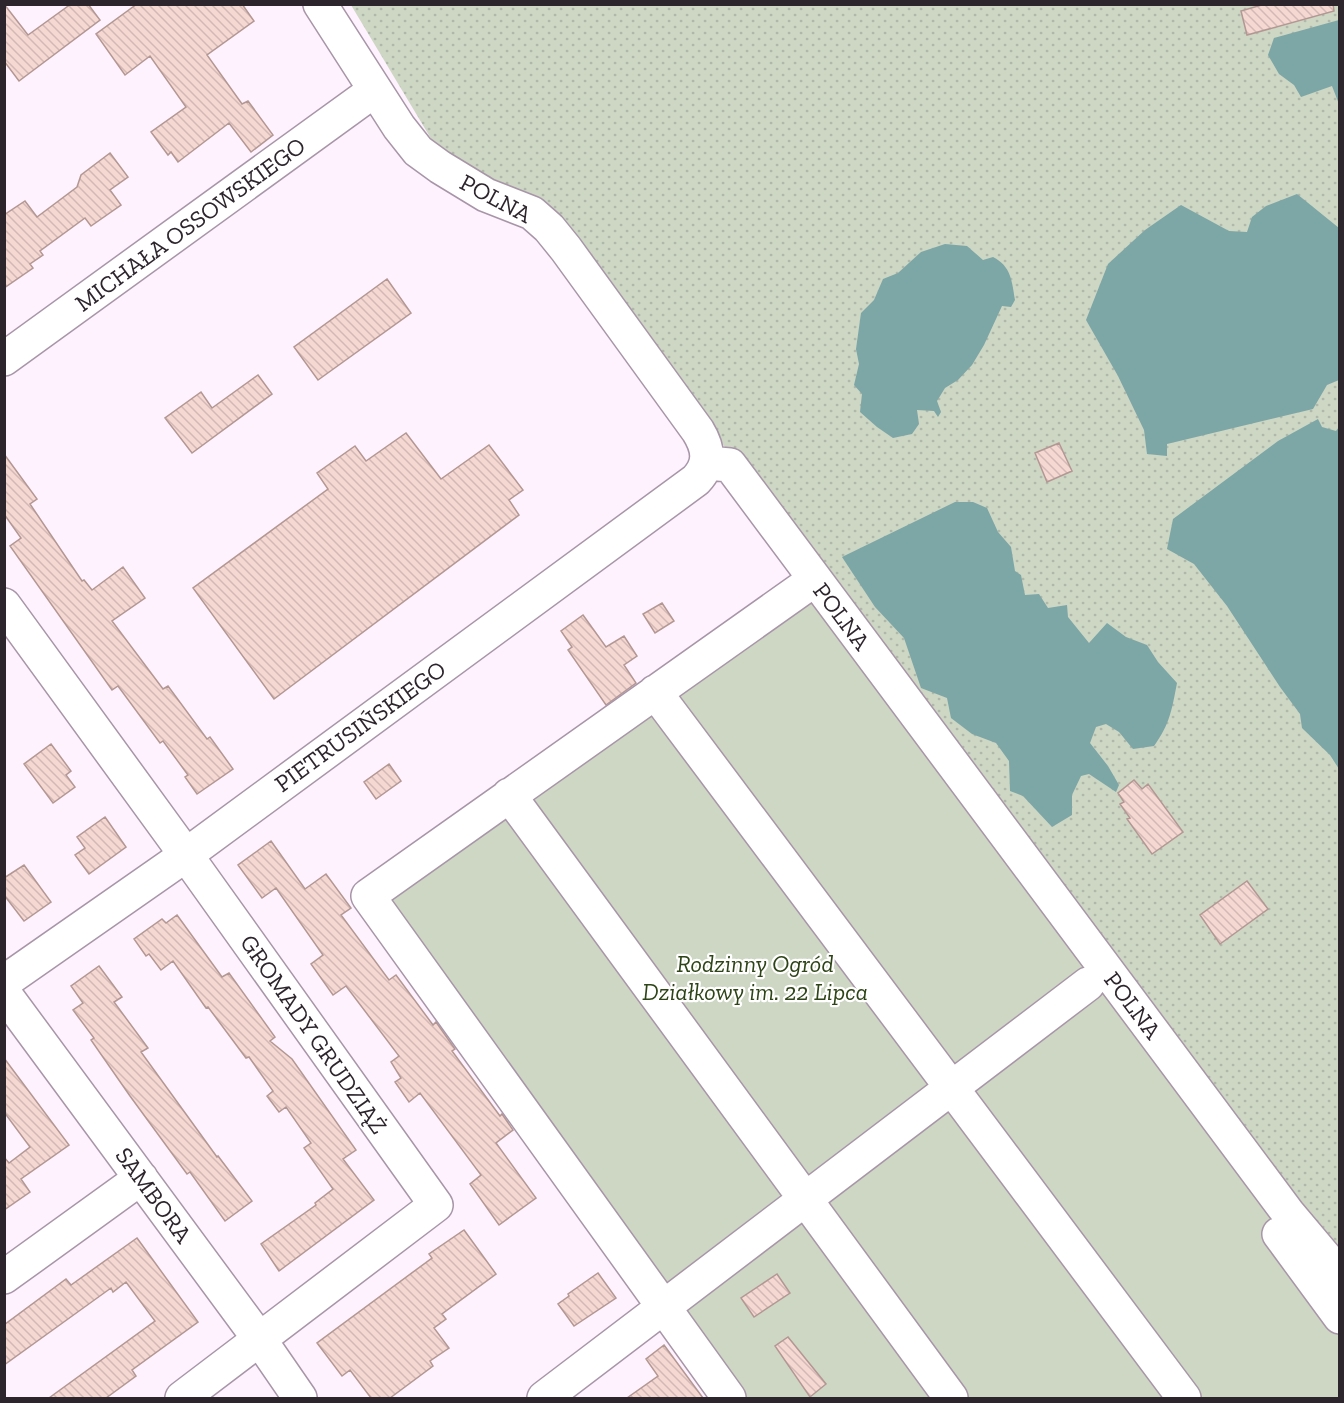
<svg xmlns="http://www.w3.org/2000/svg" width="1344" height="1403" font-family="'Zilla Slab',serif">
	<defs>
		<pattern id="grass-dots" width="8" height="8" patternUnits="userSpaceOnUse" patternTransform="scale(1.5)"><rect width="8" height="8" fill="#cdd7c4"/><path d="M2 2h.1M6 6h.1" fill="none" stroke="#b0b8a9" stroke-width="1.8" stroke-linecap="round"/></pattern>
		<pattern id="building-back-hatch" width="6" height="6" patternUnits="userSpaceOnUse" patternTransform="scale(1.5)"><rect width="6" height="6" fill="#f6d8d3"/><path d="M-1 5l2 2M0 0l6 6M5-1l2 2" fill="none" stroke="#d3b9b5"/></pattern>
	</defs>
	<rect width="100%" height="100%" fill="#fef2fe"/>
	<path fill="url(#grass-dots)" d="M 351,5 L 1339,5 L 1339,1308 L 729,453 L 595,263 L 488,187 L 436,147 Z"/>
	<path fill="#cdd7c4" d="M 802,580 L 1339,1308 L 1339,1398 L 719,1398 L 356,895 Z"/>
	<path fill="#7da6a6" d="M 1339,20 L 1339,104 L 1332,86 L 1301,97 L 1294,85 L 1279,74 L 1268,55 L 1274,38 Z
		M 1297,194 L 1339,228 L 1339,380 L 1327,385 L 1313,409 L 1167,444 L 1167,456 L 1147,454 L 1144,430 L 1118,376 L 1086,320 L 1108,264 L 1145,230 L 1181,205 L 1229,231 L 1247,232 L 1252,217 L 1266,206 Z
		M 945,244 L 967,246 L 983,260 L 993,257 C 1011,266 1012,281 1015,300 L 1011,307 L 1002,306 L 984,345 L 972,365 L 958,380 L 945,388 L 937,401 L 941,412 L 938,417 L 934,411 L 917,410 L 919,424 L 912,434 L 893,438 L 877,427 L 860,412 L 862,394 L 854,385 L 859,364 L 856,349 L 861,313 L 874,300 L 883,279 L 898,273 L 921,252 Z
		M 1318,419 L 1322,427 L 1336,431 L 1339,427 L 1339,769 L 1330,755 L 1302,728 L 1300,714 L 1280,687 L 1227,606 L 1194,564 L 1167,549 L 1173,519 L 1278,441 Z
		M 955,502 L 973,502 L 987,508 L 998,532 L 1011,547 L 1015,571 L 1021,575 L 1025,595 L 1039,594 L 1048,608 L 1067,605 L 1068,617 L 1089,643 L 1107,623 L 1126,637 L 1147,645 L 1158,662 L 1177,683 C 1172,709 1170,724 1154,746 L 1133,749 L 1119,732 L 1106,724 L 1096,727 L 1090,743 L 1108,766 L 1119,785 L 1116,792 L 1089,774 L 1081,776 L 1072,795 L 1072,815 L 1052,827 L 1023,796 L 1010,791 L 1009,761 L 996,743 L 972,734 L 951,718 L 947,698 L 921,688 L 904,638 L 875,607 L 842,557 Z"/>
	<path fill="url(#building-back-hatch)" stroke="#b39793" stroke-width="1.5" d="M 4,4 L 28,35 L 71,4 L 88,4 L 100,20 L 19,81 L 4,61 Z
		M 137,4 L 242,4 L 254,21 L 207,55 L 242,104 L 248,101 L 273,135 L 251,152 L 229,123 L 178,162 L 171,152 L 168,155 L 151,132 L 186,107 L 150,56 L 125,75 L 96,34 Z
		M 1265,4 L 1333,4 L 1334,11 L 1247,35 L 1241,11 Z
		M 110,153 L 128,177 L 110,190 L 121,205 L 91,226 L 85,218 L 40,251 L 43,255 L 30,264 L 33,268 L 4,288 L 4,215 L 25,201 L 37,217 L 77,187 L 81,175 Z
		M 387,279 L 411,313 L 318,380 L 294,347 Z
		M 258,375 L 272,394 L 192,453 L 165,418 L 201,392 L 212,408 Z
		M 406,433 L 441,479 L 489,445 L 523,490 L 509,500 L 519,515 L 274,699 L 193,588 L 328,489 L 317,473 L 355,446 L 366,461 Z
		M 1059,443 L 1072,471 L 1047,482 L 1035,453 Z
		M 4,454 L 37,499 L 30,504 L 82,581 L 84,580 L 92,590 L 123,567 L 145,598 L 112,621 L 163,689 L 168,686 L 207,739 L 210,737 L 233,769 L 197,794 L 185,777 L 188,775 L 163,741 L 160,743 L 118,686 L 112,690 L 10,546 L 21,538 L 4,514 Z
		M 662,603 L 674,621 L 655,633 L 643,614 Z
		M 583,615 L 606,647 L 624,636 L 637,656 L 624,665 L 636,683 L 606,705 L 568,650 L 572,647 L 561,631 Z
		M 51,744 L 71,771 L 66,775 L 75,787 L 53,803 L 24,764 Z
		M 389,764 L 401,781 L 376,799 L 364,782 Z
		M 1134,780 L 1142,789 L 1148,784 L 1183,832 L 1152,854 L 1127,819 L 1130,818 L 1120,804 L 1124,802 L 1118,793 Z
		M 105,817 L 126,847 L 89,874 L 75,855 L 85,848 L 77,837 Z
		M 271,841 L 305,889 L 326,874 L 351,908 L 341,915 L 389,980 L 396,975 L 433,1025 L 436,1022 L 455,1049 L 452,1051 L 500,1116 L 502,1114 L 513,1130 L 496,1143 L 536,1198 L 499,1225 L 470,1184 L 481,1175 L 420,1093 L 409,1102 L 395,1082 L 401,1078 L 391,1062 L 399,1056 L 346,986 L 333,995 L 311,964 L 323,955 L 276,888 L 262,898 L 238,865 Z
		M 24,865 L 51,902 L 24,921 L 4,895 L 4,878 Z
		M 1247,881 L 1268,909 L 1220,944 L 1200,915 Z
		M 177,915 L 222,977 L 229,973 L 275,1037 L 270,1041 L 292,1059 L 356,1150 L 343,1159 L 374,1200 L 279,1271 L 261,1244 L 316,1205 L 315,1203 L 333,1189 L 304,1148 L 311,1143 L 286,1107 L 279,1112 L 267,1096 L 273,1091 L 249,1057 L 246,1058 L 208,1007 L 206,1008 L 173,961 L 161,970 L 149,954 L 146,956 L 134,939 L 162,919 L 166,923 Z
		M 99,966 L 122,997 L 114,1002 L 148,1048 L 141,1052 L 217,1157 L 218,1156 L 252,1201 L 225,1221 L 190,1172 L 187,1174 L 130,1096 L 91,1040 L 94,1038 L 73,1010 L 83,1003 L 71,986 Z
		M 4,1058 L 69,1145 L 21,1179 L 30,1192 L 4,1210 L 4,1157 L 9,1163 L 30,1147 L 4,1112 Z
		M 464,1230 L 496,1274 L 442,1314 L 446,1319 L 434,1328 L 449,1348 L 430,1361 L 433,1366 L 390,1398 L 371,1398 L 350,1370 L 342,1376 L 317,1343 L 432,1258 L 429,1254 Z
		M 137,1238 L 198,1322 L 132,1370 L 136,1376 L 106,1398 L 49,1398 L 155,1321 L 126,1282 L 113,1292 L 111,1288 L 4,1365 L 4,1325 L 66,1279 L 71,1285 Z
		M 598,1273 L 616,1298 L 574,1326 L 558,1304 L 569,1296 L 568,1294 Z
		M 777,1274 L 790,1293 L 754,1317 L 741,1298 Z
		M 788,1337 L 826,1384 L 810,1397 L 775,1346 Z
		M 664,1345 L 703,1398 L 627,1398 L 658,1376 L 646,1359 Z"/>
	<g fill="none" stroke-linecap="round" stroke-linejoin="round">
		<defs>
			<path id="minor" d="M 4,359 L 375,90
				M 707,463 L 730,465 L 1288,1213 L 1340,1275
				M 4,605 L 186,855 L 436,1205 L 182,1398
				M 655,692 L 1184,1398
				M 509,795 L 951,1398
				M 4,982 L 186,855 L 696,480 C 711,464 709,449 698,431 L 566,249 L 549,228 L 532,213 L 486,195 L 440,167 L 418,151 L 399,127 L 320,4
				M 4,993 L 260,1340 L 300,1398
				M 1279,1234 L 1340,1317
				M 4,1277 L 141,1178
				M 544,1398 L 1088,984
				M 729,1398 L 368,896 L 814,580"/>
		</defs>
		<use href="#minor" stroke="#a896a8" stroke-width="36"/>
		<use href="#minor" stroke="#fff" stroke-width="33"/>
	</g>
	<g text-anchor="middle" dominant-baseline="central" stroke-width="4.5" stroke-linejoin="round" paint-order="stroke">
		<g font-size="24" fill="#2d252c" stroke="#fff">
			<text transform="translate(496 198) rotate(28)">POLNA</text>
			<text transform="translate(190 224) rotate(-36)">MICHAŁA OSSOWSKIEGO</text>
			<text transform="translate(842 616) rotate(53)">POLNA</text>
			<text transform="translate(360 726) rotate(-36)">PIETRUSIŃSKIEGO</text>
			<text transform="translate(1133 1005) rotate(53)">POLNA</text>
			<text transform="translate(314 1034) rotate(55)">GROMADY GRUDZIĄŻ</text>
			<text transform="translate(154 1195) rotate(54)">SAMBORA</text>
		</g>
		<g font-size="24" font-style="italic" fill="#2e4416" stroke="#fff">
			<text x="755" y="963">Rodzinny Ogród<tspan x="755" dy="28">Działkowy im. 22 Lipca</tspan></text>
		</g>
	</g>
	<rect width="1344" height="1403" fill="none" stroke="#2d252c" stroke-width="12"/>
</svg>
